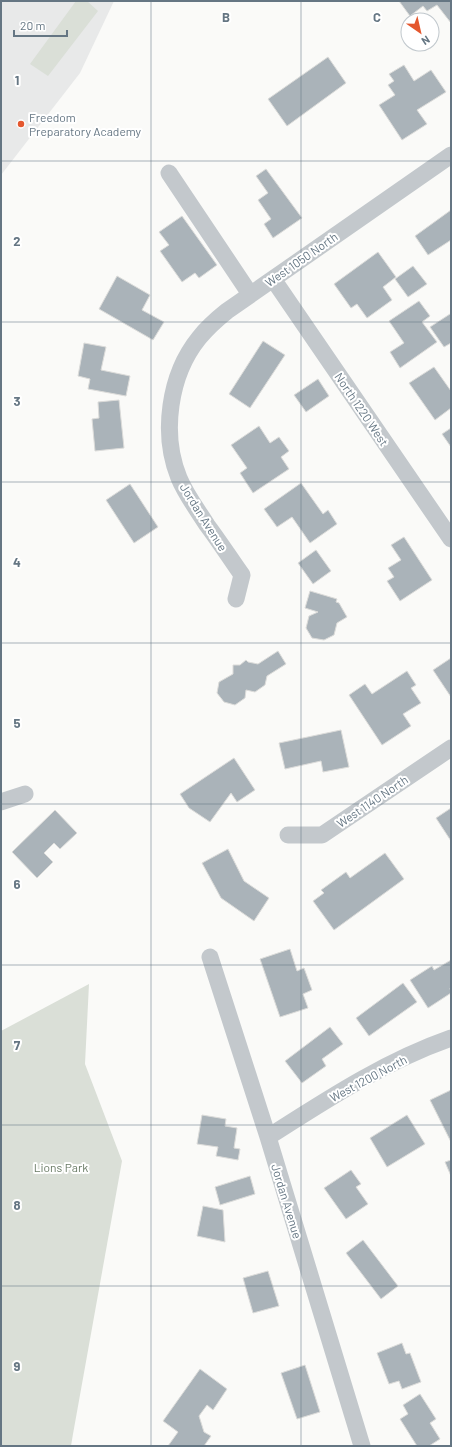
<svg xmlns="http://www.w3.org/2000/svg" width="452" height="1447" font-family="Barlow,sans-serif">
	<rect width="100%" height="100%" fill="#fafaf8"/>
	<path fill="#e8e9e9" d="M 1,1 L 114,1 L 80,73 L 1,175 Z"/>
	<path fill="#dadfd7" d="M 76,1 L 87,1 L 98,11 L 48,76 L 30,64 Z
		M 89,984 L 85,1064 L 122,1161 L 73,1434 L 71,1446 L 1,1446 L 1,1031 Z"/>
	<path fill="#aab3b9" stroke="#dcdcda" d="M 399,1 L 451,1 L 451,23 L 437,5 L 427,11 L 423,6 L 410,16 Z
		M 328,57 L 346,83 L 287,126 L 268,99 Z
		M 404,65 L 414,81 L 431,70 L 446,92 L 417,110 L 427,124 L 402,140 L 379,105 L 395,95 L 388,85 L 394,81 L 389,74 Z
		M 266,169 L 302,218 L 273,238 L 264,224 L 271,219 L 258,200 L 268,193 L 256,176 Z
		M 451,210 L 451,240 L 428,255 L 415,236 Z
		M 182,216 L 217,265 L 199,278 L 195,273 L 182,282 L 160,251 L 169,245 L 159,232 Z
		M 378,252 L 396,277 L 383,287 L 392,300 L 367,318 L 357,304 L 351,308 L 334,284 Z
		M 413,266 L 427,284 L 408,297 L 395,279 Z
		M 117,276 L 150,295 L 142,310 L 164,322 L 153,340 L 99,309 Z
		M 419,301 L 430,316 L 422,322 L 437,342 L 400,368 L 390,352 L 404,343 L 389,321 Z
		M 450,314 L 451,316 L 451,343 L 444,347 L 430,327 Z
		M 263,341 L 285,355 L 250,408 L 229,394 Z
		M 84,343 L 106,347 L 101,370 L 130,376 L 126,396 L 88,389 L 90,379 L 78,376 Z
		M 434,367 L 451,391 L 451,408 L 435,420 L 409,383 Z
		M 318,379 L 329,396 L 306,412 L 294,395 Z
		M 119,400 L 124,448 L 95,451 L 92,419 L 99,418 L 98,402 Z
		M 259,426 L 270,443 L 279,437 L 289,451 L 281,457 L 289,469 L 253,493 L 240,473 L 247,468 L 231,445 Z
		M 451,428 L 451,447 L 442,434 Z
		M 301,483 L 323,514 L 328,510 L 337,524 L 310,543 L 292,517 L 277,527 L 264,509 Z
		M 130,484 L 158,527 L 134,543 L 106,500 Z
		M 404,537 L 432,580 L 400,601 L 387,581 L 394,577 L 388,568 L 401,560 L 391,545 Z
		M 316,550 L 331,571 L 313,584 L 298,563 Z
		M 310,591 L 337,599 L 336,602 L 339,603 L 347,617 L 337,623 L 334,635 L 324,640 L 312,638 L 306,628 L 309,616 L 318,612 L 305,608 Z
		M 278,651 L 286,664 L 267,676 L 265,685 L 255,692 L 246,690 L 245,698 L 235,705 L 224,702 L 217,693 L 219,682 L 233,674 L 233,665 L 240,665 L 246,660 L 248,662 L 258,664 Z
		M 451,658 L 451,697 L 433,670 Z
		M 407,671 L 416,685 L 411,688 L 421,703 L 403,714 L 411,726 L 382,745 L 349,695 L 365,684 L 372,694 Z
		M 341,730 L 349,767 L 323,772 L 321,761 L 285,769 L 279,743 Z
		M 234,758 L 255,790 L 237,802 L 231,793 L 210,822 L 189,808 L 180,794 Z
		M 451,808 L 451,841 L 436,818 Z
		M 55,810 L 77,833 L 60,849 L 54,843 L 44,853 L 53,862 L 37,878 L 12,852 Z
		M 228,849 L 244,881 L 269,898 L 254,921 L 221,898 L 202,863 Z
		M 385,853 L 404,879 L 334,930 L 313,901 L 324,893 L 321,890 L 346,872 L 350,878 Z
		M 290,949 L 297,971 L 304,968 L 312,990 L 303,994 L 308,1008 L 280,1017 L 260,959 Z
		M 451,960 L 451,988 L 450,988 L 451,993 L 428,1008 L 410,980 L 432,966 L 434,970 Z
		M 403,983 L 417,1002 L 369,1036 L 356,1018 Z
		M 330,1027 L 343,1044 L 322,1059 L 326,1066 L 302,1083 L 285,1061 Z
		M 451,1090 L 451,1142 L 430,1100 Z
		M 202,1115 L 226,1119 L 225,1126 L 237,1128 L 234,1148 L 240,1149 L 238,1160 L 216,1156 L 218,1147 L 197,1144 Z
		M 407,1115 L 425,1144 L 387,1167 L 370,1138 Z
		M 451,1160 L 451,1176 L 445,1162 Z
		M 351,1170 L 361,1184 L 356,1187 L 368,1204 L 346,1219 L 324,1188 Z
		M 250,1176 L 255,1194 L 220,1205 L 215,1187 Z
		M 203,1206 L 223,1210 L 225,1242 L 197,1236 Z
		M 363,1240 L 398,1286 L 381,1299 L 346,1253 Z
		M 268,1271 L 279,1306 L 253,1313 L 243,1278 Z
		M 402,1343 L 406,1354 L 410,1353 L 421,1382 L 402,1389 L 399,1381 L 389,1384 L 377,1353 Z
		M 305,1365 L 320,1412 L 297,1419 L 281,1373 Z
		M 200,1369 L 227,1389 L 213,1410 L 207,1405 L 199,1416 L 204,1432 L 211,1436 L 204,1446 L 168,1446 L 178,1432 L 163,1421 Z
		M 420,1394 L 436,1419 L 430,1423 L 440,1439 L 429,1446 L 417,1446 L 400,1419 L 408,1414 L 403,1405 Z"/>
	<g fill="none" stroke-linecap="round" stroke-linejoin="round">
		<path stroke="#c3c8cc" stroke-width="17" d="M 169,173 L 250,294
			M 273,279 L 451,539
			M 236,599 L 242,575 C 230,558 219,541 207,525 C 197,509 186,495 179,478 C 161,434 169,375 199,338 C 207,328 217,319 227,311 L 451,155
			M 1,802 L 25,794
			M 288,835 L 322,835 L 451,748
			M 210,957 L 268,1137 L 362,1446
			M 268,1137 C 326,1100 385,1061 451,1038"/>
	</g>
	<path fill="none" stroke="#657683" stroke-width="1" stroke-opacity="0.55" d="M 151,1 L 151,1446M 301,1 L 301,1446M 1,161 L 451,161M 1,322 L 451,322M 1,482 L 451,482M 1,643 L 451,643M 1,804 L 451,804M 1,965 L 451,965M 1,1125 L 451,1125M 1,1286 L 451,1286"/>
	<circle fill="#e4572e" stroke="#fff" stroke-width="1.5" cx="21" cy="124" r="4"/>
	<g text-anchor="middle" dominant-baseline="central" stroke-width="4" stroke-linejoin="round" paint-order="stroke">
		<g font-size="12" fill="#657683" stroke="#fff" text-anchor="start">
			<text x="29" y="117">Freedom<tspan x="29" dy="14">Preparatory Academy</tspan></text>
		</g>
		<g font-size="12" fill="#657683" stroke="#fff">
			<text transform="translate(301 259) rotate(-35)">West 1050 North</text>
			<text transform="translate(362 409) rotate(56)">North 1220 West</text>
			<text transform="translate(204 517) rotate(58)">Jordan Avenue</text>
			<text transform="translate(372 801) rotate(-34)">West 1140 North</text>
			<text transform="translate(368 1078) rotate(-28)">West 1200 North</text>
			<text transform="translate(287 1201) rotate(73)">Jordan Avenue</text>
		</g>
		<g font-size="12" fill="#687a64" stroke="#fff">
			<text x="61" y="1167">Lions Park</text>
		</g>
	</g>
	<g font-size="13" text-anchor="middle" font-weight="bold" fill="#657683" stroke="#fff" stroke-width="4" stroke-linejoin="round" paint-order="stroke">
		<text x="226" y="22">B</text>
		<text x="377" y="22">C</text>
		<text x="17" y="85">1</text>
		<text x="17" y="246">2</text>
		<text x="17" y="406">3</text>
		<text x="17" y="567">4</text>
		<text x="17" y="728">5</text>
		<text x="17" y="889">6</text>
		<text x="17" y="1050">7</text>
		<text x="17" y="1210">8</text>
		<text x="17" y="1371">9</text>
	</g>
	<rect width="452" height="1447" fill="none" stroke="#657683" stroke-width="4"/>
	<g transform="translate(420 32) rotate(146)"><circle r="19" fill="#ffffff" stroke="#c1c8cd"/>
	<path d="M0-3L7 15L0 10L-7 15Z" fill="#e4572e"/>
	<text y="-6" font-size="11" font-weight="bold" text-anchor="middle" fill="#657683">N</text>
	</g>
	<path d="M14 30v6h53v-6" fill="none" stroke="#657683" stroke-width="2"/>
	<text x="20" y="30" font-size="12" fill="#657683" stroke="#ffffff" stroke-width="3" paint-order="stroke">20 m</text>
</svg>
